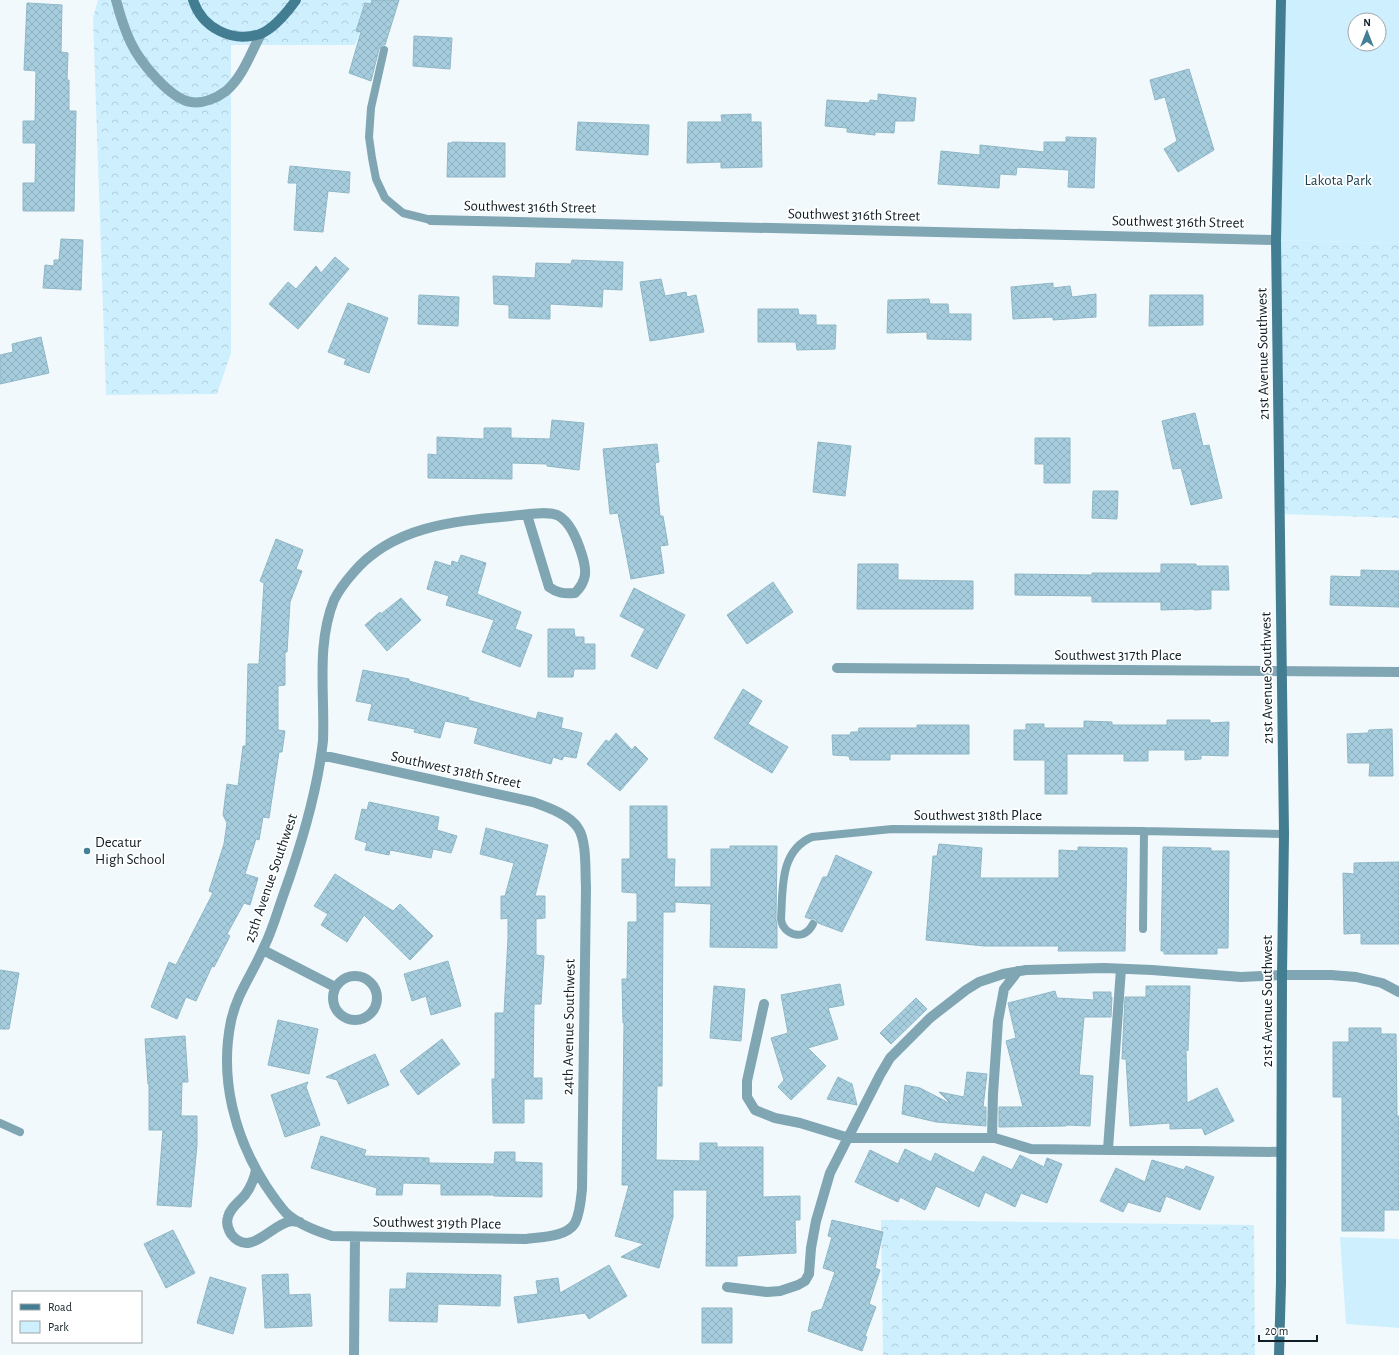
<svg xmlns="http://www.w3.org/2000/svg" width="1399" height="1355" font-family="'Alegreya Sans',sans-serif">
	<defs>
		<pattern id="forest-crowns" width="20" height="18" patternUnits="userSpaceOnUse"><rect width="20" height="18" fill="#cef0fe"/><path d="M2 6a3 3 0 1 1 6 0M12 15a3 3 0 1 1 6 0" fill="none" stroke="#b0cdda"/></pattern>
		<pattern id="building-cross-hatch" width="8" height="8" patternUnits="userSpaceOnUse"><rect width="8" height="8" fill="#a6cddd"/><path d="M0 0l8 8M0 8l8-8" fill="none" stroke="#8eb0be"/></pattern>
	</defs>
	<rect width="100%" height="100%" fill="#f1f9fc"/>
	<path fill="url(#forest-crowns)" d="M 98,0 L 373,0 L 355,45 L 231,45 L 231,353 L 217,394 L 106,395 L 93,18 Z
		M 1276,240 L 1399,243 L 1399,518 L 1280,514 Z
		M 881,1220 L 1254,1225 L 1255,1355 L 883,1355 Z"/>
	<path fill="#cef0fe" fill-rule="evenodd" d="M 1281,0 L 1399,0 L 1399,243 L 1276,240 ZM 1355,20 L 1379,20 L 1379,44 L 1355,44 Z
		M 1340,1237 L 1399,1239 L 1399,1328 L 1346,1324 Z"/>
	<path fill="url(#building-cross-hatch)" stroke="#90b7c6" d="M 372,0 L 399,0 L 385,45 L 382,45 L 379,49 L 371,81 L 349,73 L 361,32 L 356,31 L 365,3 L 371,4 Z
		M 27,3 L 62,5 L 61,52 L 68,53 L 67,80 L 69,80 L 69,111 L 76,111 L 74,211 L 23,211 L 23,183 L 35,183 L 36,143 L 23,143 L 23,121 L 35,121 L 36,71 L 24,70 Z
		M 414,36 L 452,38 L 450,69 L 413,66 Z
		M 1189,69 L 1214,150 L 1178,172 L 1164,149 L 1177,141 L 1165,97 L 1155,100 L 1150,80 Z
		M 878,94 L 916,98 L 914,121 L 895,121 L 894,133 L 875,132 L 875,135 L 847,132 L 847,128 L 825,126 L 827,100 L 869,103 L 870,100 L 878,101 Z
		M 751,114 L 751,122 L 761,122 L 762,167 L 721,168 L 721,162 L 687,163 L 688,122 L 722,122 L 721,115 Z
		M 578,122 L 649,125 L 648,155 L 576,150 Z
		M 1066,137 L 1096,138 L 1094,188 L 1068,187 L 1069,170 L 1017,167 L 1016,175 L 1000,174 L 999,188 L 938,184 L 941,151 L 980,155 L 980,145 L 1044,152 L 1044,142 L 1066,142 Z
		M 452,142 L 505,143 L 505,177 L 447,177 L 448,143 L 452,143 Z
		M 290,166 L 350,172 L 349,193 L 328,191 L 323,232 L 294,230 L 297,183 L 288,183 Z
		M 61,239 L 83,240 L 81,290 L 43,288 L 45,265 L 54,266 L 54,260 L 59,260 Z
		M 335,257 L 349,269 L 298,329 L 269,304 L 288,282 L 296,289 L 316,266 L 321,273 Z
		M 572,260 L 623,262 L 622,290 L 603,289 L 602,307 L 550,304 L 550,319 L 509,318 L 509,305 L 494,304 L 493,276 L 535,278 L 536,263 L 571,264 Z
		M 661,279 L 665,296 L 686,292 L 687,297 L 696,295 L 704,332 L 650,341 L 640,282 Z
		M 1053,283 L 1053,288 L 1070,286 L 1072,297 L 1096,294 L 1096,317 L 1053,320 L 1053,317 L 1013,319 L 1011,287 Z
		M 419,295 L 459,297 L 458,326 L 418,324 Z
		M 1150,295 L 1203,295 L 1203,325 L 1149,326 Z
		M 929,299 L 930,304 L 948,304 L 949,314 L 971,314 L 971,340 L 927,339 L 927,332 L 887,333 L 888,300 Z
		M 348,303 L 388,318 L 369,373 L 344,364 L 346,359 L 328,352 Z
		M 758,309 L 798,309 L 799,315 L 816,315 L 816,325 L 836,325 L 835,349 L 797,350 L 796,342 L 758,342 Z
		M 41,337 L 49,373 L 0,384 L 0,355 L 13,352 L 12,344 Z
		M 1195,413 L 1203,446 L 1209,445 L 1222,498 L 1191,505 L 1181,468 L 1173,469 L 1162,421 Z
		M 552,420 L 584,423 L 579,470 L 547,466 L 547,464 L 512,463 L 512,479 L 428,478 L 428,454 L 437,455 L 437,437 L 484,439 L 484,428 L 511,428 L 511,438 L 550,439 Z
		M 1035,438 L 1070,438 L 1070,483 L 1044,483 L 1044,464 L 1035,464 Z
		M 818,442 L 851,446 L 845,496 L 813,492 Z
		M 657,444 L 659,462 L 655,463 L 660,516 L 663,516 L 668,545 L 660,546 L 664,573 L 631,579 L 618,513 L 610,514 L 603,449 Z
		M 1093,491 L 1118,491 L 1117,519 L 1092,518 Z
		M 276,539 L 303,550 L 296,569 L 302,571 L 290,602 L 287,652 L 285,652 L 285,685 L 278,686 L 278,730 L 285,731 L 282,752 L 279,752 L 269,818 L 263,817 L 259,840 L 256,839 L 245,874 L 258,878 L 250,905 L 244,903 L 227,934 L 230,936 L 214,967 L 212,966 L 196,1001 L 186,997 L 177,1019 L 151,1007 L 169,962 L 176,965 L 213,893 L 209,891 L 224,844 L 227,823 L 223,815 L 227,784 L 238,786 L 243,746 L 246,746 L 248,664 L 259,664 L 264,583 L 260,581 Z
		M 461,555 L 486,563 L 477,594 L 521,612 L 515,629 L 532,635 L 520,667 L 482,652 L 494,620 L 446,605 L 449,596 L 427,589 L 435,561 L 451,566 L 452,561 L 458,563 Z
		M 858,564 L 898,564 L 898,580 L 973,581 L 973,609 L 857,609 Z
		M 1161,564 L 1196,564 L 1196,566 L 1228,566 L 1229,590 L 1211,590 L 1211,609 L 1194,610 L 1193,609 L 1161,610 L 1161,602 L 1092,602 L 1092,596 L 1015,595 L 1015,574 L 1092,575 L 1092,573 L 1161,573 Z
		M 1361,570 L 1399,571 L 1399,607 L 1330,605 L 1331,576 L 1361,577 Z
		M 773,582 L 793,612 L 747,644 L 727,615 Z
		M 634,588 L 685,615 L 657,669 L 631,656 L 645,629 L 620,616 Z
		M 401,598 L 421,620 L 387,651 L 365,625 L 380,612 L 381,614 Z
		M 548,629 L 574,629 L 575,637 L 584,637 L 584,644 L 595,644 L 595,669 L 574,669 L 573,677 L 548,677 Z
		M 363,670 L 409,679 L 409,681 L 469,698 L 468,700 L 536,719 L 538,712 L 563,718 L 561,728 L 582,733 L 576,758 L 564,756 L 562,760 L 553,757 L 551,764 L 499,750 L 474,743 L 478,728 L 445,721 L 440,738 L 414,732 L 415,729 L 368,720 L 372,704 L 356,701 Z
		M 743,689 L 762,701 L 748,724 L 788,747 L 772,773 L 714,738 Z
		M 1167,720 L 1210,720 L 1210,723 L 1229,722 L 1228,756 L 1201,755 L 1201,759 L 1185,760 L 1185,750 L 1148,750 L 1148,761 L 1124,761 L 1124,754 L 1067,754 L 1067,794 L 1045,794 L 1045,760 L 1014,760 L 1014,730 L 1026,730 L 1026,724 L 1044,724 L 1044,728 L 1084,728 L 1084,721 L 1112,722 L 1112,725 L 1167,725 Z
		M 917,725 L 969,725 L 969,754 L 890,754 L 890,760 L 850,760 L 849,756 L 833,755 L 832,735 L 850,735 L 851,732 L 858,732 L 859,728 L 917,728 Z
		M 1392,729 L 1393,776 L 1369,776 L 1370,763 L 1348,763 L 1347,734 L 1368,733 L 1369,730 Z
		M 616,733 L 632,750 L 635,746 L 648,759 L 620,791 L 587,764 L 606,740 L 609,742 Z
		M 369,802 L 439,817 L 437,830 L 457,836 L 451,853 L 433,849 L 431,858 L 390,850 L 389,855 L 365,850 L 367,843 L 355,839 L 362,809 L 367,810 Z
		M 630,806 L 667,806 L 667,859 L 675,859 L 674,887 L 711,887 L 711,849 L 730,849 L 730,846 L 777,846 L 776,919 L 777,926 L 777,948 L 710,947 L 711,904 L 675,902 L 675,912 L 663,912 L 662,1086 L 657,1086 L 656,1160 L 700,1161 L 700,1143 L 717,1143 L 717,1147 L 763,1147 L 763,1197 L 800,1196 L 800,1220 L 795,1220 L 796,1253 L 737,1256 L 737,1266 L 706,1266 L 707,1190 L 673,1190 L 673,1217 L 659,1268 L 621,1257 L 644,1244 L 615,1236 L 629,1185 L 622,1185 L 624,1023 L 623,1023 L 622,979 L 627,979 L 628,922 L 637,922 L 637,893 L 622,892 L 622,859 L 630,859 Z
		M 486,828 L 548,845 L 535,896 L 545,896 L 545,918 L 536,919 L 536,955 L 544,956 L 541,1004 L 534,1004 L 533,1078 L 542,1078 L 542,1099 L 524,1099 L 524,1123 L 493,1123 L 492,1079 L 495,1079 L 495,1013 L 504,1013 L 508,938 L 508,918 L 501,919 L 501,896 L 505,896 L 514,863 L 480,854 Z
		M 939,844 L 982,848 L 980,878 L 1059,878 L 1059,850 L 1078,851 L 1078,847 L 1127,848 L 1125,951 L 1058,951 L 1059,946 L 984,946 L 926,940 L 933,856 L 937,856 Z
		M 1163,847 L 1211,848 L 1211,851 L 1229,851 L 1228,948 L 1217,948 L 1217,954 L 1164,954 L 1164,951 L 1161,951 Z
		M 836,855 L 872,872 L 842,932 L 818,923 L 815,919 L 810,919 L 805,917 L 823,877 L 827,877 Z
		M 1399,862 L 1399,944 L 1361,944 L 1361,933 L 1344,934 L 1343,873 L 1354,874 L 1354,863 Z
		M 335,874 L 393,911 L 400,904 L 433,936 L 410,960 L 364,915 L 347,942 L 321,925 L 328,914 L 314,906 Z
		M 448,961 L 461,1006 L 431,1015 L 426,996 L 412,1001 L 404,974 Z
		M 0,970 L 19,973 L 9,1029 L 0,1029 Z
		M 840,984 L 844,1005 L 828,1008 L 838,1039 L 808,1048 L 826,1066 L 791,1100 L 778,1087 L 784,1080 L 771,1038 L 788,1033 L 781,995 Z
		M 714,986 L 745,989 L 741,1041 L 710,1038 Z
		M 1146,986 L 1190,986 L 1188,1051 L 1186,1049 L 1187,1103 L 1217,1088 L 1234,1121 L 1205,1135 L 1202,1128 L 1170,1129 L 1170,1123 L 1130,1126 L 1126,1059 L 1122,1059 L 1125,997 L 1146,997 Z
		M 1055,991 L 1057,998 L 1094,1000 L 1093,992 L 1111,992 L 1111,997 L 1112,997 L 1111,1017 L 1084,1017 L 1079,1075 L 1093,1076 L 1090,1126 L 1066,1125 L 1066,1126 L 999,1127 L 999,1107 L 1023,1107 L 1006,1041 L 1016,1038 L 1008,1003 Z
		M 916,998 L 927,1009 L 891,1044 L 880,1033 Z
		M 278,1020 L 318,1029 L 309,1074 L 268,1065 Z
		M 1349,1028 L 1381,1028 L 1381,1034 L 1396,1034 L 1397,1116 L 1399,1116 L 1399,1210 L 1384,1210 L 1384,1231 L 1342,1231 L 1342,1097 L 1333,1097 L 1333,1042 L 1349,1042 Z
		M 185,1036 L 188,1082 L 182,1082 L 181,1116 L 197,1116 L 197,1145 L 191,1207 L 157,1205 L 163,1130 L 149,1130 L 149,1084 L 148,1084 L 145,1039 Z
		M 442,1039 L 460,1064 L 418,1095 L 400,1071 Z
		M 375,1054 L 389,1085 L 348,1104 L 337,1080 L 326,1077 Z
		M 967,1072 L 987,1074 L 983,1107 L 986,1107 L 986,1126 L 936,1122 L 902,1114 L 905,1085 L 920,1088 L 951,1104 L 939,1092 L 964,1097 Z
		M 838,1077 L 852,1084 L 857,1105 L 827,1099 Z
		M 308,1082 L 306,1087 L 320,1125 L 285,1137 L 271,1095 Z
		M 321,1136 L 366,1150 L 364,1156 L 429,1158 L 429,1163 L 494,1164 L 495,1152 L 515,1152 L 515,1162 L 542,1163 L 542,1197 L 494,1196 L 494,1195 L 441,1195 L 441,1184 L 403,1183 L 402,1195 L 376,1195 L 377,1188 L 311,1168 Z
		M 905,1149 L 931,1162 L 935,1153 L 974,1173 L 983,1156 L 1012,1170 L 1020,1155 L 1044,1167 L 1047,1158 L 1062,1164 L 1047,1203 L 1021,1193 L 1015,1207 L 985,1192 L 979,1207 L 936,1186 L 925,1210 L 900,1197 L 898,1202 L 855,1182 L 870,1150 L 898,1164 Z
		M 1152,1160 L 1184,1170 L 1186,1166 L 1214,1177 L 1200,1210 L 1166,1196 L 1160,1212 L 1128,1202 L 1123,1212 L 1100,1201 L 1116,1168 L 1145,1182 Z
		M 832,1220 L 883,1232 L 875,1268 L 880,1270 L 869,1304 L 876,1307 L 865,1336 L 867,1337 L 862,1351 L 808,1331 L 812,1312 L 822,1309 L 835,1272 L 823,1268 L 832,1237 L 828,1236 Z
		M 173,1230 L 195,1273 L 166,1288 L 144,1244 Z
		M 609,1265 L 627,1296 L 589,1319 L 585,1313 L 518,1323 L 514,1297 L 538,1294 L 536,1281 L 558,1278 L 560,1293 Z
		M 407,1273 L 501,1275 L 500,1306 L 438,1304 L 437,1322 L 389,1321 L 390,1289 L 406,1289 Z
		M 288,1274 L 289,1295 L 310,1294 L 312,1326 L 265,1328 L 262,1275 Z
		M 210,1277 L 246,1288 L 233,1334 L 197,1323 Z
		M 702,1308 L 732,1308 L 732,1343 L 702,1343 Z"/>
	<g fill="none" stroke-linecap="round" stroke-linejoin="round">
		<path stroke="#80a5b3" stroke-width="8" d="M 384,50 L 371,108 L 369,137 L 372,158 L 376,179 L 385,198 L 403,213 L 431,220
			M 813,924 C 811,928 808,932 803,934 C 793,937 782,930 781,919 C 783,890 779,851 812,837 L 892,829 L 1144,831 L 1284,834
			M 1143,929 L 1144,831
			M 0,1123 L 20,1132"/>
		<path stroke="#80a5b3" stroke-width="10" d="M 116,0 C 120,15 124,29 131,43 C 140,62 170,99 191,102 C 203,104 217,98 226,91 C 243,77 251,52 261,34
			M 431,220 L 1276,240
			M 837,668 L 1399,672
			M 321,755 L 533,802 C 547,807 570,815 578,828 C 587,841 585,871 586,887 L 582,1189 C 581,1200 580,1213 575,1223 C 567,1237 540,1237 526,1239 L 332,1236 C 316,1231 298,1224 286,1213 C 279,1205 272,1195 266,1186 C 235,1138 219,1079 231,1021 C 237,993 253,973 264,947 C 272,931 277,913 283,896 C 301,846 317,794 323,741 C 325,694 316,645 334,600 C 339,590 346,581 353,573 C 392,526 455,521 511,516 C 522,515 549,510 559,516 C 571,523 578,542 582,555 C 587,571 587,581 575,593 C 564,594 557,593 549,587 L 527,515
			M 263,950 L 335,987
			M333 998a22 22 0 1 1 44 0a22 22 0 1 1-44 0Z
			M 764,1004 L 747,1081 L 747,1097 L 755,1110 L 775,1118 L 800,1123 L 849,1138 L 995,1138 L 1031,1149 L 1281,1152
			M 992,1138 L 993,1094 L 998,1021 L 1004,989 L 1018,971
			M 1108,1149 L 1121,969
			M 256,1170 C 254,1180 251,1187 245,1195 C 239,1202 230,1208 228,1217 C 226,1223 228,1229 231,1234 C 250,1259 271,1224 291,1221 C 294,1221 297,1222 300,1222
			M 727,1287 L 767,1292 L 780,1291 L 798,1285 L 805,1281 L 809,1274 L 811,1248 L 816,1221 L 830,1173 L 880,1075 L 890,1058 L 930,1018 L 966,990 L 979,982 L 1003,974 L 1026,970 L 1104,968 L 1152,970 L 1241,977 L 1282,975 L 1331,975 L 1356,977 L 1382,983 L 1399,992
			M 354,1355 L 355,1237"/>
		<path stroke="#437d91" stroke-width="10" d="M 193,0 C 202,28 232,43 260,34 C 273,29 288,11 296,0
			M 1279,1355 L 1281,1283 L 1282,975 L 1284,834 L 1276,240 L 1281,0"/>
	</g>
	<circle fill="#438096" stroke="#fff" stroke-width="1.5" cx="87" cy="851" r="4"/>
	<g text-anchor="middle" dominant-baseline="central" stroke-width="3.5" stroke-linejoin="round" paint-order="stroke">
		<g font-size="15" fill="#1a4453" stroke="#fff">
			<text x="1338" y="180">Lakota Park</text>
		</g>
		<g font-size="15" fill="#101f25" stroke="#fff">
			<text transform="translate(530 207) rotate(1)">Southwest 316th Street</text>
			<text transform="translate(854 215) rotate(1)">Southwest 316th Street</text>
			<text transform="translate(1178 222) rotate(1)">Southwest 316th Street</text>
			<text transform="translate(1263 354) rotate(-91)">21st Avenue Southwest</text>
			<text x="1118" y="655">Southwest 317th Place</text>
			<text transform="translate(1267 678) rotate(-91)">21st Avenue Southwest</text>
			<text transform="translate(456 770) rotate(12)">Southwest 318th Street</text>
			<text x="978" y="815">Southwest 318th Place</text>
			<text transform="translate(271 878) rotate(-71)">25th Avenue Southwest</text>
			<text transform="translate(1267 1001) rotate(-90)">21st Avenue Southwest</text>
			<text transform="translate(569 1027) rotate(-89)">24th Avenue Southwest</text>
			<text transform="translate(437 1223) rotate(1)">Southwest 319th Place</text>
		</g>
		<g font-size="15" fill="#101f25" stroke="#fff" text-anchor="start">
			<text x="95" y="842">Decatur<tspan x="95" dy="17">High School</tspan></text>
		</g>
	</g>
	<rect x="12" y="1291" width="130" height="52" fill="#ffffff" stroke="#9fa5a8"/>
	<rect x="20" y="1304" width="20" height="6" fill="#437d91" stroke="#9fa5a8"/>
	<text x="48" y="1311" font-size="12" fill="#101f25">Road</text>
	<rect x="20" y="1321" width="20" height="12" fill="#cef0fe" stroke="#9fa5a8"/>
	<text x="48" y="1331" font-size="12" fill="#101f25">Park</text>
	<g transform="translate(1367 32)"><circle r="19" fill="#ffffff" stroke="#9fa5a8"/>
	<path d="M0-3L7 15L0 10L-7 15Z" fill="#438096"/>
	<text y="-6" font-size="11" font-weight="bold" text-anchor="middle" fill="#101f25">N</text>
	</g>
	<path d="M1259 1335v6h58v-6" fill="none" stroke="#101f25" stroke-width="2"/>
	<text x="1265" y="1335" font-size="12" fill="#101f25" stroke="#ffffff" stroke-width="3" paint-order="stroke">20 m</text>
</svg>
